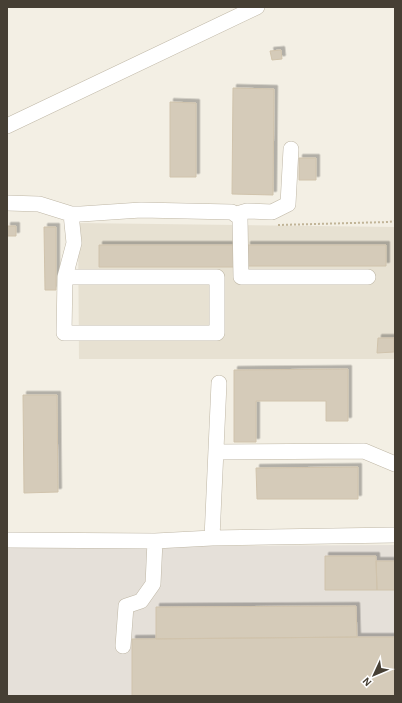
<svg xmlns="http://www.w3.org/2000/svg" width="402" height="703" font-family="'Alegreya Sans',sans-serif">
	<defs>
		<filter id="shadow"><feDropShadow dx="3.5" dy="-3.5" stdDeviation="0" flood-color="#0004"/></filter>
	</defs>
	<rect width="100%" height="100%" fill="#f3efe4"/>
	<path fill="#e7e1d2" d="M 78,223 L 395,227 L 395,359 L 79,359 Z"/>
	<path fill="#e5e0d9" d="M 395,545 L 395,696 L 7,696 L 7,547 Z"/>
	<path fill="#d5cbb9" stroke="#d0c3ac" filter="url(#shadow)" d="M 281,50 L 282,59 L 272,60 L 270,51 Z
		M 233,88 L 274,89 L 273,195 L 232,194 Z
		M 170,102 L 196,103 L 196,177 L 170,177 Z
		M 299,158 L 316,158 L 316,180 L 299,180 Z
		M 7,226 L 16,226 L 16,236 L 7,236 Z
		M 44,227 L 56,227 L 56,290 L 45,290 Z
		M 99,245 L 234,245 L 235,267 L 99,267 Z
		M 247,245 L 386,245 L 386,266 L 247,266 Z
		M 378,338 L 394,338 L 394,352 L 377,353 Z
		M 348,369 L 348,421 L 326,421 L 326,401 L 256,401 L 256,442 L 234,442 L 234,370 Z
		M 23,395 L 57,395 L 58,492 L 24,493 Z
		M 358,467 L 358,499 L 257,499 L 256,468 Z
		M 325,556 L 376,556 L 377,590 L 325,590 Z
		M 376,561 L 395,561 L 395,590 L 377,590 Z
		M 356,606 L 357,637 L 156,639 L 156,607 Z
		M 357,637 L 395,637 L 395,696 L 132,696 L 132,639 Z"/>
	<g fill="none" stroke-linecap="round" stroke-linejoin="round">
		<defs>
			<path id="minor" d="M 7,126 L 257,7
				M 7,203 L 39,204 L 71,214 L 81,214 L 141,210 L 232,212 L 240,218 L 241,277 L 368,277
				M 237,214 L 247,211 L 272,212 L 288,204 L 291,149
				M 65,277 L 217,277 L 217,333 L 64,333 L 65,277 L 74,243 L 71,214
				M 216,452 L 364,451 L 395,464
				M 212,538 L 219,383
				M 7,540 L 155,541 L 212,538 L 395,535
				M 123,646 L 126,606 L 141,601 L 153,584 L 155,541"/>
		</defs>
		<use href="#minor" stroke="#bfb7a6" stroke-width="16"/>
		<path stroke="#c1b497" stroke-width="2" stroke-dasharray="2 2" stroke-linecap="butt" d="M 278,225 L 389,222 L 395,221"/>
		<use href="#minor" stroke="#fff" stroke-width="15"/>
	</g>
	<rect width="402" height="703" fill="none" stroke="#463f34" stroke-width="16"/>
	<g transform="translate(374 675) rotate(226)" stroke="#ffffff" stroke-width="3" paint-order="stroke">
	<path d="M0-3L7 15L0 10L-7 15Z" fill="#463f34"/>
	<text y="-6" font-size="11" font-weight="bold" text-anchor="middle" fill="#463f34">N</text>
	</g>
</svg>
